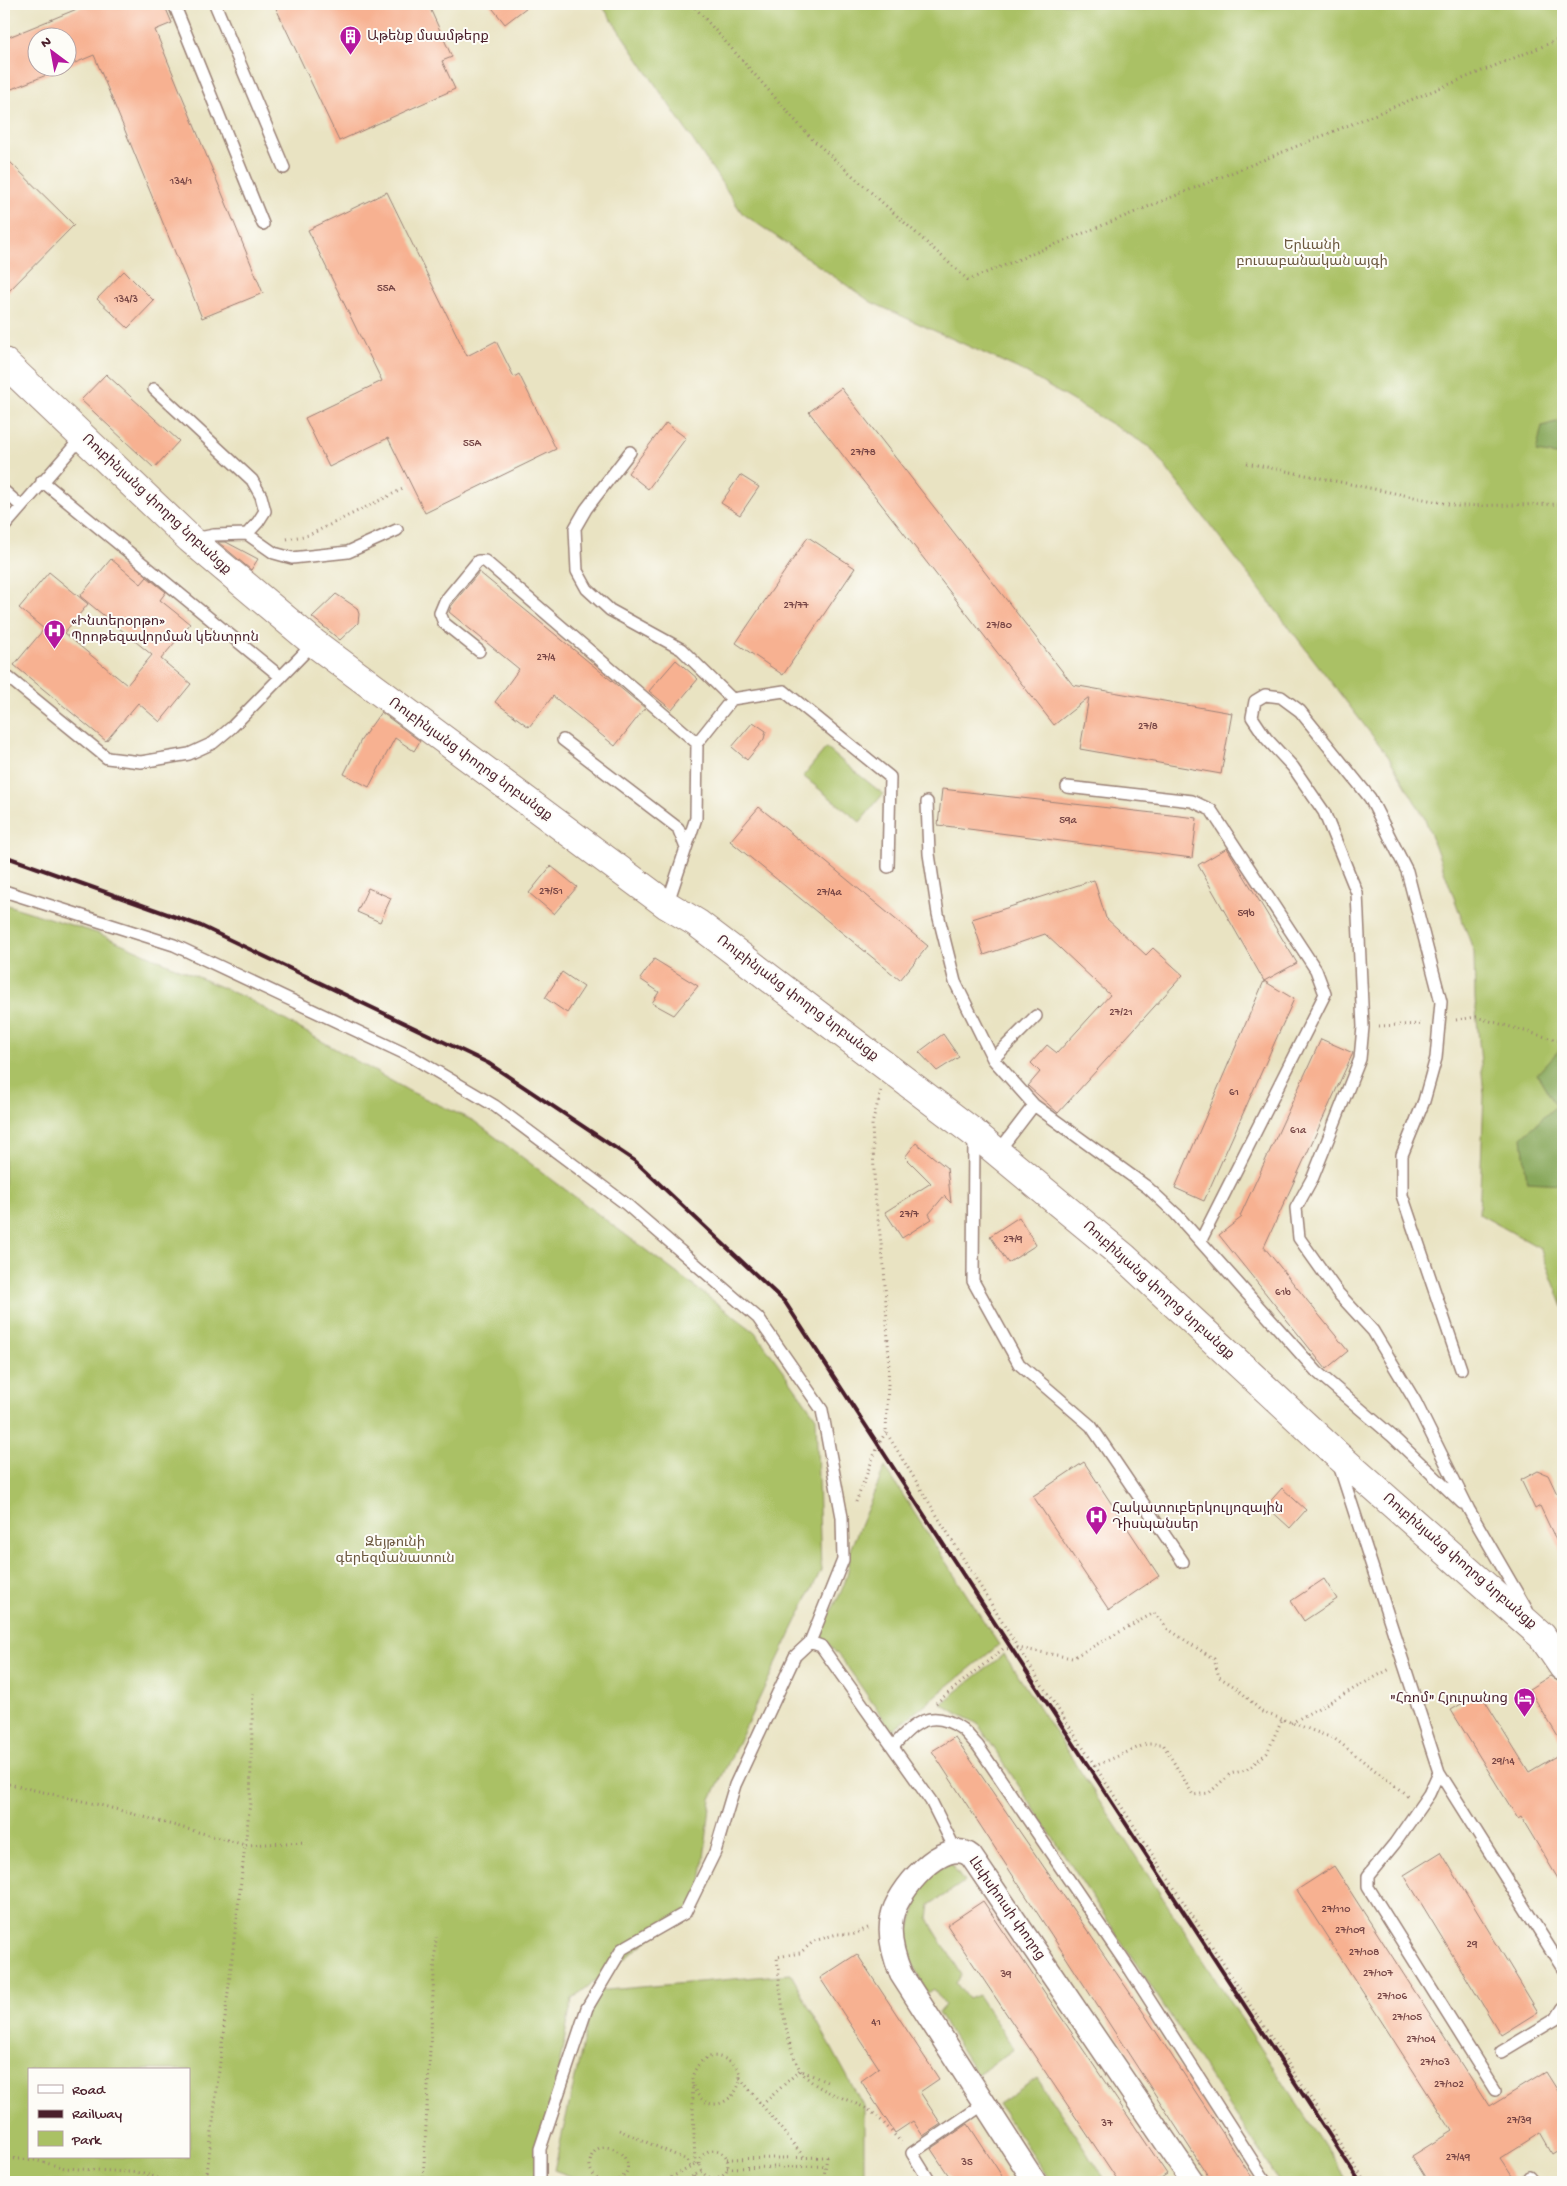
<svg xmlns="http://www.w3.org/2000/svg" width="1567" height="2186" font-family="'Gochi Hand','Noto Sans Armenian',sans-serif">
	<rect width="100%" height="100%" fill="#fdfcf7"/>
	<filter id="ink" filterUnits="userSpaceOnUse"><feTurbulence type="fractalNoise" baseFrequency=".02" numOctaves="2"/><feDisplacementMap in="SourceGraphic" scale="10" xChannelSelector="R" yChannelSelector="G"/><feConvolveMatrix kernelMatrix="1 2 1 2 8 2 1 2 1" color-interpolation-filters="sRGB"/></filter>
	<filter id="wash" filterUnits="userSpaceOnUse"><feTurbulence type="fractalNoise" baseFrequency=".0096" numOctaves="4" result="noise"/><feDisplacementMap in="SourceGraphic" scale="20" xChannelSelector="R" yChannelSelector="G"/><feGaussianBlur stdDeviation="1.12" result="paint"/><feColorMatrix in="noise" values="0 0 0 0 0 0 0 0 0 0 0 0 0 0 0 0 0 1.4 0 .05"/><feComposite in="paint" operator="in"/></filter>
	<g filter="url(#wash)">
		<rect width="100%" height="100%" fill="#e9e3c2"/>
		<path fill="#aac165" stroke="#7a7048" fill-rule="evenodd" d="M 601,4 L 1563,4 L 1563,1307 L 1540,1248 L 1479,1214 L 1484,1095 L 1475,999 L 1474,952 L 1425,819 L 1388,756 L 1150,447 L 1021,370 L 871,302 L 742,213 Z
			M 826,748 L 883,794 L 860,822 L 803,776 Z
			M 4,904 L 100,934 L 248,999 L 409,1091 L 474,1121 L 755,1332 L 816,1417 L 821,1570 L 711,1799 L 699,1901 L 572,1999 L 537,2182 L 4,2182 ZM 29,2070 L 189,2070 L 189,2157 L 29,2157 Z
			M 885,1467 L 999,1645 L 892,1731 L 844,1662 L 819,1633 C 832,1608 852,1581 849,1552 Z
			M 1004,1654 L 1348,2182 L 1280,2182 L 978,1724 L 941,1704 Z
			M 950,1863 L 964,1882 L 930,1905 L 928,1918 L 933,1928 L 962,1975 L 956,1983 L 968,1999 L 978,1995 L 1014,2049 L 977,2075 L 938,2013 L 945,2005 L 933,1989 L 927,1993 L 908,1955 L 906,1943 L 920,1890 L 928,1876 Z
			M 791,1974 L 864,2107 L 864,2182 L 587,2182 L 554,2170 L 595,1991 Z
			M 1037,2078 L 1107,2182 L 1051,2182 L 998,2104 Z"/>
		<path fill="#87a75a" stroke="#686342" d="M 1563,420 L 1563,456 L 1536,452 L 1542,426 Z
			M 1560,1049 L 1563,1051 L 1563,1184 L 1527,1182 L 1522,1137 L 1556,1106 L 1537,1074 Z"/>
		<g id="blocks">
			<path fill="#f7b191" d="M 89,4 L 164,4 L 172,23 L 155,30 L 263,293 L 202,318 L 94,55 L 68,66 L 68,38 L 38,38 L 38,68 L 64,68 L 4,92 L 4,39 Z
				M 274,4 L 428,4 L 452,57 L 442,61 L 455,89 L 339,141 Z
				M 489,4 L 531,4 L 505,24 Z
				M 4,156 L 74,225 L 4,296 Z
				M 387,192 L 467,356 L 496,341 L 514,377 L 519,374 L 556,449 L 425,513 L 388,438 L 329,467 L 305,418 L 382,381 L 308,230 Z
				M 124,271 L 154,301 L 128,328 L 97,299 Z
				M 106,374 L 179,441 L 154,468 L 81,400 Z
				M 841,388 L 1073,685 L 1232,713 L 1221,774 L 1080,749 L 1089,697 L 1054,725 L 809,412 Z
				M 666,423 L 686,438 L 648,489 L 628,473 Z
				M 740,475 L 759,487 L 740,515 L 721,503 Z
				M 808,537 L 855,568 L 783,675 L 736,643 Z
				M 218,542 L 226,542 L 258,559 L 251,570 Z
				M 111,559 L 141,584 L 147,577 L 166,592 L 160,600 L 190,624 L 161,659 L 191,684 L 160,722 L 138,703 L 106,741 L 14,665 L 44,629 L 19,608 L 49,572 L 88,604 L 64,633 L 127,685 L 152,655 L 80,596 Z
				M 479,572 L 645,708 L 615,746 L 553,696 L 529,727 L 495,702 L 519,669 L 449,612 L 452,605 Z
				M 336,594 L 357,608 L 359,614 L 358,623 L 340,640 L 312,617 Z
				M 676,660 L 698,679 L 672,710 L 649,691 Z
				M 381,712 L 420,741 L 414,751 L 395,738 L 369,787 L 344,774 L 361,740 Z
				M 753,722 L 766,731 L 764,739 L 747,760 L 732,747 Z
				M 942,789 L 1197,818 L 1192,858 L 938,825 Z
				M 759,807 L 928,946 L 900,980 L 730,841 Z
				M 1227,848 L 1297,963 L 1264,981 L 1198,865 Z
				M 551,866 L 577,887 L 554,914 L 529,893 Z
				M 1094,880 L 1106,918 L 1146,955 L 1153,948 L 1183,975 L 1058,1113 L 1028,1086 L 1040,1072 L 1031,1063 L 1047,1045 L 1057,1053 L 1110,995 L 1045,934 L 984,955 L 972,919 Z
				M 368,888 L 391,898 L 380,922 L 357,912 Z
				M 654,959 L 698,986 L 674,1015 L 652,1003 L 659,992 L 640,979 Z
				M 562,972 L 584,987 L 567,1013 L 545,998 Z
				M 1264,981 L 1294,999 L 1204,1201 L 1175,1188 Z
				M 943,1034 L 959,1057 L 937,1071 L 919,1052 Z
				M 1321,1039 L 1353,1053 L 1264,1247 L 1348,1351 L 1326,1369 L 1219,1235 L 1242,1217 L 1240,1216 Z
				M 916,1143 L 947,1168 L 951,1203 L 944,1196 L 929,1214 L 932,1219 L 902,1238 L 885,1212 L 931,1183 L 905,1157 Z
				M 1019,1217 L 1036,1245 L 1008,1263 L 990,1236 Z
				M 1084,1462 L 1159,1576 L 1109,1610 L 1033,1496 Z
				M 1538,1471 L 1548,1475 L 1557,1494 L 1563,1491 L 1563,1555 L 1540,1506 L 1535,1509 L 1521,1480 Z
				M 1282,1488 L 1306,1510 L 1290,1528 L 1266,1506 Z
				M 1324,1579 L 1337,1599 L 1304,1621 L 1291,1601 Z
				M 1550,1676 L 1559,1682 L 1563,1689 L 1563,1745 L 1529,1689 Z
				M 1480,1693 L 1529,1772 L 1563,1752 L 1563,1887 L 1521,1817 L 1518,1819 L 1451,1710 Z
				M 955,1737 L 1141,2009 L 1255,2182 L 1212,2182 L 932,1751 Z
				M 1441,1852 L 1538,2012 L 1501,2035 L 1404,1875 Z
				M 1334,1866 L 1489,2107 L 1546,2072 L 1563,2099 L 1563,2147 L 1552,2154 L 1540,2133 L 1500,2158 L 1516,2182 L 1428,2182 L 1412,2156 L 1452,2131 L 1297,1890 Z
				M 983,1901 L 1167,2174 L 1155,2182 L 1119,2182 L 947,1925 Z
				M 857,1954 L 939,2079 L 920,2092 L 941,2124 L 923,2136 L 913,2121 L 895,2133 L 861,2081 L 879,2068 L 820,1978 Z
				M 968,2124 L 1006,2182 L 953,2182 L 931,2149 Z"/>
		</g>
	</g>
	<g filter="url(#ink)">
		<use href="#blocks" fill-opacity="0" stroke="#9a8176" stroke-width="1"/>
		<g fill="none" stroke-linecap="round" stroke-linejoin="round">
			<defs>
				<path id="service" d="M 174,4 L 263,224
					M 215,4 L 284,168
					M 154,389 L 252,480 L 261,496 L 265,511 L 258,522 L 247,534 L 214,535 L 194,539
					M 630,452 L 586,509 L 575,528 L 577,571 L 587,589 L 610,610 L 681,649 L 732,699
					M 42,481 L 281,677
					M 4,491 L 21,506
					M 4,527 L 82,437
					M 247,534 L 274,553 L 292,558 L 348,552 L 397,530
					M 479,651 L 444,623 L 440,613 L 445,601 L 478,561 L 485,561 L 697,743
					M 4,674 L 107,758 L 141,762 L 189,754 L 213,743 L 232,727 L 314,643
					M 563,740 L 678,828 L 686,848
					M 1067,787 L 1192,801 L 1211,810 L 1316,970 L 1325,994 L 1201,1240
					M 927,802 L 929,854 L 938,914 L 955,982 L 993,1059
					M 4,891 L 174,945 L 412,1057 L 495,1106 L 626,1204 L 758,1318 L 822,1410 L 842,1517 L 843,1560 L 810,1642 L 795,1656 L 735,1785 L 715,1852 L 685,1913 L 622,1949 L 587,2008 L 540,2149 L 540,2182
					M 667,905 L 696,818 L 697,743 L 732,699 L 784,691 L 890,777 L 888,867
					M 1036,1016 L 993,1059 L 1034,1105 L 1147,1187 L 1176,1214 L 1317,1372 L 1392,1436 L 1462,1503
					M 974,1137 L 973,1281 L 1019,1364 L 1091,1426 L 1183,1562
					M 998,1152 L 1034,1105
					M 1461,1369 L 1402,1195 L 1402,1155 L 1424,1101 L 1436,1058 L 1441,1002 L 1407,871 L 1370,798 L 1300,711 L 1281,697 L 1265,695 L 1255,701 L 1252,717 L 1266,738 L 1293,767 L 1324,812 L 1357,893 L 1363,1027 L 1360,1059 L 1313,1177 L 1296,1208 L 1299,1238 L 1338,1293 L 1373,1331 L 1415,1401 L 1469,1510 L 1527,1610
					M 1339,1465 L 1439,1772 L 1563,1969
					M 810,1642 L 821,1646 L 931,1801 L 956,1851
					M 893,1747 C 913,1722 932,1708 962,1729 C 968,1734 972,1740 978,1746 L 1131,1971 L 1266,2182
					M 1439,1772 L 1429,1794 L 1395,1843 L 1368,1876 L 1368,1887 L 1495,2090
					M 1501,2052 L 1556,2019 L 1563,2008
					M 1529,2177 L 1533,2182
					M 930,2182 L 912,2153 L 984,2104"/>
				<path id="minor" d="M 1035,2182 L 901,1974 C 894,1957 888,1936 892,1917 C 896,1893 944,1834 971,1856 L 1193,2182"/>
				<path id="tertiary" d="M 4,362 L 190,539 L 314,643 L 667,905 L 697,923 L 974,1133 L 1124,1257 L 1335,1453 L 1542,1636 L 1563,1667"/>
			</defs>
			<use href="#service" stroke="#9a8176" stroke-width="14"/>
			<use href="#minor" stroke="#9a8176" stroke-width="25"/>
			<use href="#tertiary" stroke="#9a8176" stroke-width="30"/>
			<path stroke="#9a8176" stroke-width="3" stroke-dasharray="1 4" stroke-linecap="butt" d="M 692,4 L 811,138 L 968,280 L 1563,38
				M 1247,463 L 1458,506 L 1563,504
				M 287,539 L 309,535 L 405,488
				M 1456,1020 L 1476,1017 L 1563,1042
				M 1379,1026 L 1423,1024
				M 881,1091 L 872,1124 L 875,1195 L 884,1267 L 889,1360 L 886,1432 L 1018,1648 L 1072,1658 L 1154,1613 L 1168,1629 L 1214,1659 L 1219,1677 L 1238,1689 L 1262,1712 L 1282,1719
				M 856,1502 L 878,1445 L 886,1432
				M 936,1703 L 1003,1649 L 1018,1648 L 1095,1766
				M 1291,1723 L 1390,1669
				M 4,1783 L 104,1806 L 245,1845 L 306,1842
				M 868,1928 L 854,1934 L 837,1934 L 814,1941 L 800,1953 L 777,1957 C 780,1986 785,2059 807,2078 C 823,2093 846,2098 865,2108 C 878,2114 891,2132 901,2142
				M 740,2078 L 804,2157
				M 693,2086 C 713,2134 767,2073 723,2058 C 707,2052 696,2063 692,2078 L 695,2164
				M 762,2105 L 800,2070 L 829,2083
				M 619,2130 L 687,2160 L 690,2167
				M700 2164a14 14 0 1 1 28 0a14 14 0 1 1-28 0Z
				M 4,2158 L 35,2160 L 65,2168 L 143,2173 L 169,2182
				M 727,2159 L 827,2157 L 823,2182
				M 727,2168 L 825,2166
				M 694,2176 L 698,2182
				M 206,2182 L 250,1803 L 253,1691
				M 423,2182 L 436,1937
				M 601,2182 C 594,2177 589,2171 590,2162 C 596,2126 652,2164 615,2182
				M 662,2182 L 701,2162
				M 683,2182 L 702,2171
				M 1365,2182 L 1095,1766 L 1146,1744 L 1163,1744 L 1193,1795 L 1209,1793 L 1230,1774 L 1246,1770 L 1267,1753 L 1282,1719 L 1335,1739 L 1408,1796"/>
			<use href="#service" stroke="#fff" stroke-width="11"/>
			<use href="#minor" stroke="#fff" stroke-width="22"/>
			<use href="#tertiary" stroke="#fff" stroke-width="28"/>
			<path stroke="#4a1f2b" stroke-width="4" d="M 4,856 L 201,926 L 488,1063 L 635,1161 L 785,1302 L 1360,2182"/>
		</g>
	</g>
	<defs>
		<symbol id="building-pin" viewBox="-11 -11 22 30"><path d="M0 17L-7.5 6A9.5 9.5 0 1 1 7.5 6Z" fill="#b5179e" stroke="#fdfcf7"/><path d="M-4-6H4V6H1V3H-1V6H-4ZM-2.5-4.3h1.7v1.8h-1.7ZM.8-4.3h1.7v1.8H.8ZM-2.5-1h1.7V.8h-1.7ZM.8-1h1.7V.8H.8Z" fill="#fff"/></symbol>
		<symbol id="hospital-pin" viewBox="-11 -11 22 30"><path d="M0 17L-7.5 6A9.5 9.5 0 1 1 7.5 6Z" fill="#b5179e" stroke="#fdfcf7"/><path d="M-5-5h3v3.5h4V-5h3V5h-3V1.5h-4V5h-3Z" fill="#fff"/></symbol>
		<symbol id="hotel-pin" viewBox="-11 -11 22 30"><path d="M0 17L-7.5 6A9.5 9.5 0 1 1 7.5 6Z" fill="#b5179e" stroke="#fdfcf7"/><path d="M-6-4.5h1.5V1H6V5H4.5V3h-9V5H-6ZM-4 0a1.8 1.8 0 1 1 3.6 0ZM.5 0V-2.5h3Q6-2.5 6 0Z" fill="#fff"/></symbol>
	</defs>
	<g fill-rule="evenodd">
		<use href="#building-pin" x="338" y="24" width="25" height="34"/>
		<use href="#hospital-pin" x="42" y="618" width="25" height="34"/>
		<use href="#hospital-pin" x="1084" y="1504" width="25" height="34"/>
		<use href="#hotel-pin" x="1512" y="1686" width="25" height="34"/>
	</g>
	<g text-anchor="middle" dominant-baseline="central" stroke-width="4" stroke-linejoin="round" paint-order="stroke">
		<g font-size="11" fill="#754444">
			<text x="181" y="182">134/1</text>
			<text x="386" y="289">55A</text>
			<text x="126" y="300">134/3</text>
			<text x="472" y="444">55A</text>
			<text x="863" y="453">27/78</text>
			<text x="796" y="606">27/77</text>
			<text x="999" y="626">27/80</text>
			<text x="546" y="658">27/4</text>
			<text x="1148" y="727">27/8</text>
			<text x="1068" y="821">59a</text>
			<text x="551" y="892">27/51</text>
			<text x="829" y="893">27/4a</text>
			<text x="1246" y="914">59b</text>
			<text x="1121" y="1013">27/21</text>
			<text x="1234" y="1093">61</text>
			<text x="1298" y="1131">61a</text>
			<text x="909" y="1215">27/7</text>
			<text x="1013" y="1240">27/9</text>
			<text x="1283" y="1293">61b</text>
			<text x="1503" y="1762">29/14</text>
			<text x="1336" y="1910">27/110</text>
			<text x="1350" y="1931">27/109</text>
			<text x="1472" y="1945">29</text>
			<text x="1364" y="1953">27/108</text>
			<text x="1378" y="1974">27/107</text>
			<text x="1006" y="1975">39</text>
			<text x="1392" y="1997">27/106</text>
			<text x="1407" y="2018">27/105</text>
			<text x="876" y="2023">41</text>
			<text x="1421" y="2040">27/104</text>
			<text x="1435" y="2063">27/103</text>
			<text x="1449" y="2085">27/102</text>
			<text x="1519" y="2121">27/39</text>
			<text x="1107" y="2124">37</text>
			<text x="1458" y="2158">27/49</text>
			<text x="967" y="2163">35</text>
		</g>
		<g font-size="14" fill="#4a1f2b" stroke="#fdfcf7" text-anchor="start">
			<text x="367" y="37">Աթենք մսամթերք</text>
			<text x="71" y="622">«Ինտերօրթո»<tspan x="71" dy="16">Պրոթեզավորման կենտրոն</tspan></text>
			<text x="1112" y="1509">Հակատուբերկուլյոզային<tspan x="1112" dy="16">Դիսպանսեր</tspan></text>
			<text x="1508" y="1699" text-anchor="end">"Հռոմ" Հյուրանոց</text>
		</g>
		<g font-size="14" fill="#6c583f" stroke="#fdfcf7">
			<text x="1312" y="246">Երևանի<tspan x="1312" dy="16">բուսաբանական այգի</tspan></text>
			<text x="395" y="1543">Զեյթունի<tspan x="395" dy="16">գերեզմանատուն</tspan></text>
		</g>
		<g font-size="14" fill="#4a1f2b" stroke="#fdfcf7">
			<text transform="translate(156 505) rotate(43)">Ռուբինյանց փողոց նրբանցք</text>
			<text transform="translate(470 760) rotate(36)">Ռուբինյանց փողոց նրբանցք</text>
			<text transform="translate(797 999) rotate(37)">Ռուբինյանց փողոց նրբանցք</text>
			<text transform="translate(1158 1291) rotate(42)">Ռուբինյանց փողոց նրբանցք</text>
			<text transform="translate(1459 1562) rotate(41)">Ռուբինյանց փողոց նրբանցք</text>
			<text transform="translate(1006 1909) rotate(55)">Լեփսիուսի փողոց</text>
		</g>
	</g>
	<rect width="1567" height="2186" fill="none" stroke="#fdfcf7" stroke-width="20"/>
	<rect x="28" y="2068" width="162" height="90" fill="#fdfcf7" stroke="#b5a4a5"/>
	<rect x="38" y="2085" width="25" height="8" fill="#ffffff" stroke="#b5a4a5"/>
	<text x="72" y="2094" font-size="15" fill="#4a1f2b">Road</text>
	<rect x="38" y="2110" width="25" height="8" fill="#4a1f2b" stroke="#b5a4a5"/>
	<text x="72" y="2118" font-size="15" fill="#4a1f2b">Railway</text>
	<rect x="38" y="2131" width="25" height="15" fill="#aac165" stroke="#b5a4a5"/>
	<text x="72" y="2144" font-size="15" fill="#4a1f2b">Park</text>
	<g transform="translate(52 52) rotate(328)"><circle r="24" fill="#fdfcf7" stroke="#b5a4a5"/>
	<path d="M0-4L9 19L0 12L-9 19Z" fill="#b5179e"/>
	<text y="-8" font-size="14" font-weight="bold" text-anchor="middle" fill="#4a1f2b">N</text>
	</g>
</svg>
